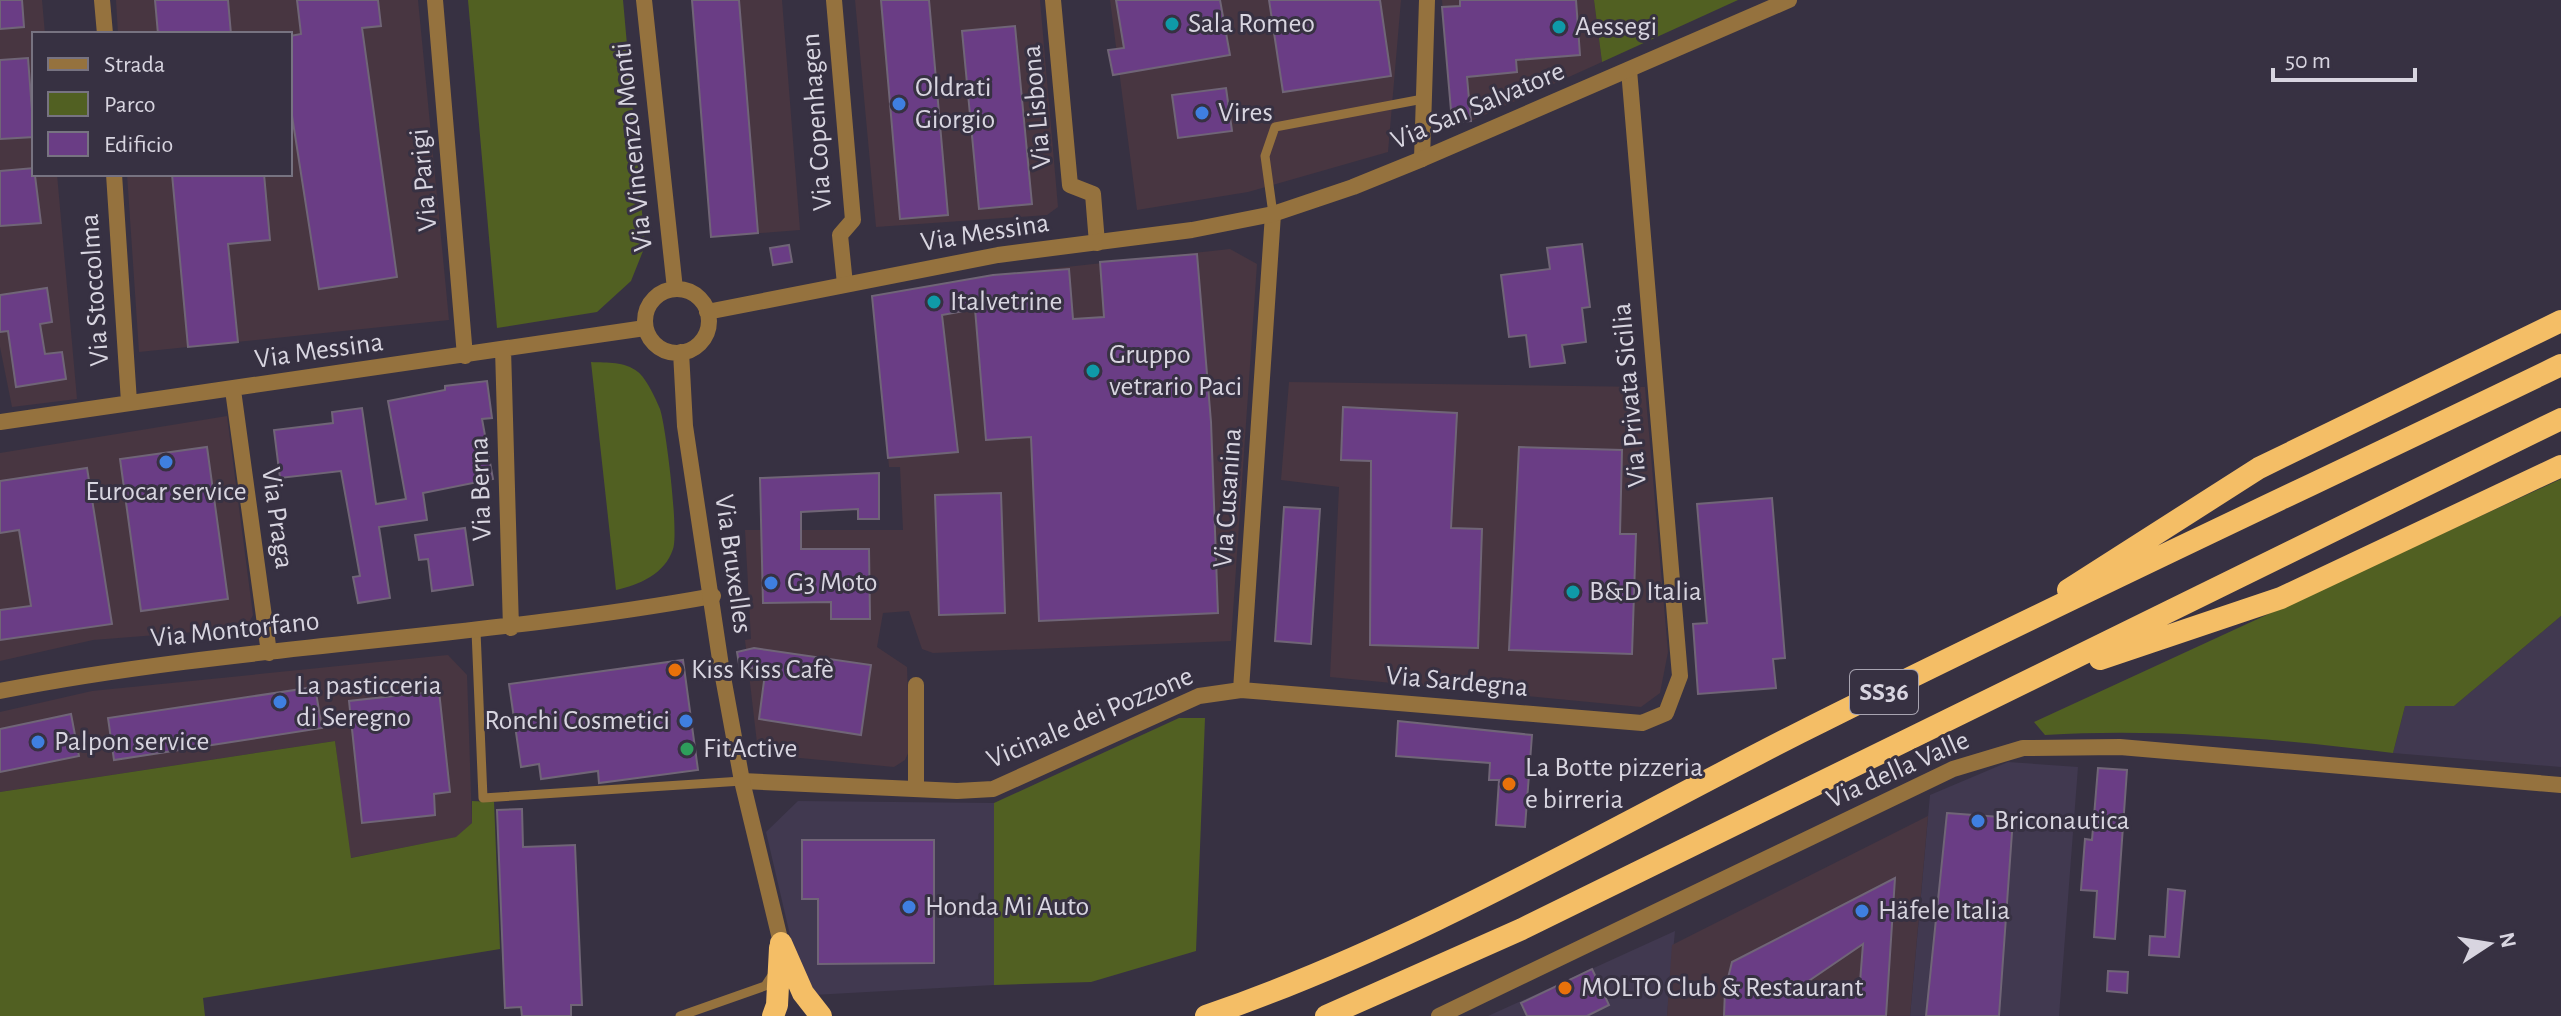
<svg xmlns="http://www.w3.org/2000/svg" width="2561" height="1016" font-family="'Alegreya Sans',sans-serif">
	<rect width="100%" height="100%" fill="#373142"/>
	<path fill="#413950" d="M 2561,616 L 2561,767 L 2393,753 L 2405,706 L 2454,706 Z
		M 2008,762 L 2078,767 L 2059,1016 L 1910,1016 L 1930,795 Z
		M 798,801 L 994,803 L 994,985 L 813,995 L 800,978 L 766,832 Z
		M 1675,931 L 1667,1016 L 1488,1016 Z"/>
	<path fill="#483641" d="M 0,0 L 42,0 L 45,34 L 34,34 L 34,174 L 57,174 L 77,399 L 12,407 L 0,347 Z
		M 116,0 L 418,0 L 449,320 L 139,352 L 127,174 L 290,174 L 290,34 L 118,34 Z
		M 692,0 L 782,0 L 800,230 L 711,237 Z
		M 855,0 L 1040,0 L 1058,207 L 1047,215 L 876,227 Z
		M 1110,0 L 1401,0 L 1388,152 L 1248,192 L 1137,210 Z
		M 1442,0 L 1594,0 L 1602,62 L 1471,121 L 1452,122 Z
		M 1230,249 L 1257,264 L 1231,641 L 933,653 L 922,649 L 909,611 L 883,613 L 877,647 L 907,667 L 910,749 L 905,760 L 894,767 L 769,755 L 757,743 L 745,640 L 751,639 L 745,530 L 903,530 L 900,467 L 889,467 L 872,296 L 993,275 Z
		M 1289,382 L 1645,387 L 1668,652 L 1660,693 L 1641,707 L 1330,677 L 1339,487 L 1281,480 Z
		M 227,416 L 253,615 L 246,628 L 93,640 L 0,661 L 0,453 Z
		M 448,655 L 467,675 L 472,823 L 457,837 L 350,858 L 335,741 L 0,792 L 0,712 L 92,691 Z
		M 1928,816 L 1910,1016 L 1667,1016 L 1672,945 Z"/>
	<path fill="#516022" d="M 468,0 L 623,0 L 645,246 L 631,281 L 597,312 L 497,328 Z
		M 1594,0 L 1738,0 L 1602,62 Z
		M 591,362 C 608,363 624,361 638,372 C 646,378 656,399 660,409 C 666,427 679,533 673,549 C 665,574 639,585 616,590 Z
		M 2561,479 L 2561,616 L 2454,706 L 2405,706 L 2393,753 C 2277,739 2162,728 2045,735 L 2034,722 Z
		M 1179,718 L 1205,718 L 1196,951 L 1091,982 L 994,985 L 994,803 Z
		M 335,741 L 351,858 L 456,837 L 472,823 L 472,801 L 494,802 L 500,949 L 203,998 L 205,1016 L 0,1016 L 0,792 Z"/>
	<path fill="#6a3d85" stroke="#706577" stroke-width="2" fill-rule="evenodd" d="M 0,0 L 22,0 L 24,27 L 0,29 Z
		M 155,0 L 228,0 L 231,34 L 158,34 Z
		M 297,0 L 378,0 L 381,26 L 362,28 L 397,277 L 319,289 L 290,103 L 290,36 L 301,34 Z
		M 692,0 L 739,0 L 758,233 L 711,237 Z
		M 881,0 L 929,0 L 948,215 L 900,219 Z
		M 1116,0 L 1220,0 L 1230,55 L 1113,75 L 1108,50 L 1124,48 Z
		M 1269,0 L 1380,0 L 1391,76 L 1283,92 Z
		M 1460,0 L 1576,0 L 1580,55 L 1516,60 L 1517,72 L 1467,77 L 1471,121 L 1452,122 L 1442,7 L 1460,6 Z
		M 1015,26 L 1032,204 L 979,209 L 962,31 Z
		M 28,58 L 34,137 L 0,139 L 0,60 Z
		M 1226,88 L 1232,131 L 1178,138 L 1172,95 Z
		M 34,168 L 41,223 L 0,226 L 0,171 Z
		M 172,174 L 264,174 L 270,240 L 228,244 L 238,342 L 188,347 Z
		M 1582,244 L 1590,307 L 1582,308 L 1586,342 L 1562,345 L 1565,363 L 1530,367 L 1526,335 L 1509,337 L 1501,275 L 1550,269 L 1547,248 Z
		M 789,245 L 792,262 L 773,265 L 770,248 Z
		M 1197,254 L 1211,422 L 1218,613 L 1039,621 L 1031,437 L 986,440 L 975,309 L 942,315 L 958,452 L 888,458 L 872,296 L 993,275 L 1069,269 L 1073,319 L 1104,317 L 1100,262 Z
		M 47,288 L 52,322 L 40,324 L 45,354 L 62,352 L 66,379 L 16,387 L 8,331 L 0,332 L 0,295 Z
		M 487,381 L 492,418 L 482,419 L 493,479 L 423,493 L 427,520 L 379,527 L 390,598 L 358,603 L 353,577 L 360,576 L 341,471 L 280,478 L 274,430 L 333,423 L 332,412 L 362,408 L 376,504 L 406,499 L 388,401 L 445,390 L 445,386 Z
		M 1343,407 L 1457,413 L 1451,528 L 1482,529 L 1478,648 L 1370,645 L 1371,461 L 1341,460 Z
		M 207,447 L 228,599 L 141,611 L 120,459 Z
		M 1519,447 L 1622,450 L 1620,534 L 1636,534 L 1632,654 L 1509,650 Z
		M 87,468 L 112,624 L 0,640 L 0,610 L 31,606 L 19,530 L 0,533 L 0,481 Z
		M 879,473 L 879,519 L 858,519 L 858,509 L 801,512 L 801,549 L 869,549 L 870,619 L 831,619 L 831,602 L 763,603 L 760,478 Z
		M 1001,493 L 1005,613 L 939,615 L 935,495 Z
		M 1772,498 L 1785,658 L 1773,659 L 1776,688 L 1698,694 L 1693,624 L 1707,623 L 1697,504 Z
		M 1284,507 L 1320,509 L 1311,644 L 1275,641 Z
		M 465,528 L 473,585 L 432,591 L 428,559 L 419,560 L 415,535 Z
		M 754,648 L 871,665 L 861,735 L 759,719 L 766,666 L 740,670 L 737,652 Z
		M 683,660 L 698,770 L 599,783 L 598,771 L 541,779 L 539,764 L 521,767 L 509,684 Z
		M 315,687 L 322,728 L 114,760 L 108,718 Z
		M 439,691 L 450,792 L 434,794 L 435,815 L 362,823 L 349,701 Z
		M 71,714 L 79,756 L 0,772 L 0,729 Z
		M 1398,721 L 1532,735 L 1525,827 L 1496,825 L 1499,780 L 1489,780 L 1490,763 L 1396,756 Z
		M 2098,768 L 2127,770 L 2115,939 L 2094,937 L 2097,891 L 2081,890 L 2085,839 L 2092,840 Z
		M 522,809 L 523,847 L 575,845 L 582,1005 L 571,1005 L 571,1016 L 522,1016 L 521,1007 L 505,1008 L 497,810 Z
		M 1947,813 L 2013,818 L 1999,1016 L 1926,1016 Z
		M 802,840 L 934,840 L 934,963 L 818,964 L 818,899 L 802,899 Z
		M 1895,878 L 1886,1016 L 1724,1016 L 1725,990 L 1732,962 ZM 1863,944 L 1859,995 L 1791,993 Z
		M 2168,889 L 2185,891 L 2179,957 L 2149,955 L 2150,936 L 2165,937 Z
		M 1592,969 L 1609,1005 L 1587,1016 L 1527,1016 L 1521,1003 Z
		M 2108,971 L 2128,972 L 2127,993 L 2107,991 Z"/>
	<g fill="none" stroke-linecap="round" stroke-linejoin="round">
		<path stroke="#95723e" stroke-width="9" d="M 1273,214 L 1265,156 L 1275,127 L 1423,99
			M 476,631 L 483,798 L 742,781
			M 680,1016 L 765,986 L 773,974"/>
		<path stroke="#95723e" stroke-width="16" d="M 102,0 L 105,34
			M 435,0 L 465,356
			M 834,0 L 853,220 L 840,235 L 845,284
			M 1053,0 L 1070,185 L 1093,194 L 1097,243
			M 1422,159 L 1427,0
			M 114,174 L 129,402
			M 503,349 L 511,628
			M 233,390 L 269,653
			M 0,422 L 645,328
			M 916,685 L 916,789
			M 1241,690 L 1273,214
			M 0,691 C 235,645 477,639 713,596
			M 742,781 L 957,791 L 993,789 L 1199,696 L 1241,690 L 1642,723 L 1666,713 L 1680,676 L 1629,70
			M 1439,1016 L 1953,769 L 2023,748 L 2120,747 L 2561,785"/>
		<path stroke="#95723e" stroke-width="16" d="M 644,0 L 675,289
			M645 321a32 32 0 1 1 64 0a32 32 0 1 1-64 0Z
			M 707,312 L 998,255 L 1192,230 L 1273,214 L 1353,187 L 1422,159 L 1789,0
			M 681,352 L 685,426 L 721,666 L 742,781 L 781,943"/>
		<path stroke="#f4be66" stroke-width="22" d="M 2068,590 L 2259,468 L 2561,321
			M 2100,659 L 2281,598 L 2561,466
			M 781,943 L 803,993 L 821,1016
			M 773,1016 L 777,1005 L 780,948
			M 1206,1016 C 1413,945 1604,832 1799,733 C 2051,606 2307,488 2561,365
			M 1326,1016 L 1522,929 L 2561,419"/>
	</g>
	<g fill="#0f9aa8" stroke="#373142" stroke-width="3">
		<circle cx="1172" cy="24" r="8"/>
		<circle cx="1559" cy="27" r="8"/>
		<circle cx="934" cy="302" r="8"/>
		<circle cx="1093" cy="371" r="8"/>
		<circle cx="1573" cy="592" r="8"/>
	</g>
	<g fill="#3f7fe0" stroke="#373142" stroke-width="3">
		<circle cx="899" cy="104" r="8"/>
		<circle cx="1202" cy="113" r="8"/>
		<circle cx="166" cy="462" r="8"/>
		<circle cx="771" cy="583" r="8"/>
		<circle cx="280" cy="702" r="8"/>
		<circle cx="686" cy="721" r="8"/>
		<circle cx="38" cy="742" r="8"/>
		<circle cx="1978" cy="821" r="8"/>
		<circle cx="909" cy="907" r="8"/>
		<circle cx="1862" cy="911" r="8"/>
	</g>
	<g fill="#e8710a" stroke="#373142" stroke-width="3">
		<circle cx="675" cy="670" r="8"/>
		<circle cx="1509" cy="784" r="8"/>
		<circle cx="1565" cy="988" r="8"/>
	</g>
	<circle fill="#2e9e5b" stroke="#373142" stroke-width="3" cx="687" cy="749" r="8"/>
	<g text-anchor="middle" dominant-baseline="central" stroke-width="6" stroke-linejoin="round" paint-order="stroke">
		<rect fill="#373142" stroke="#a8a4b1" stroke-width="2" x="1850" y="670" width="68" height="44" rx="6"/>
		<g font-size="26" font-weight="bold" fill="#d8d5e0">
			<text x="1884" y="692">SS36</text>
		</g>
		<g font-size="28" fill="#d8d5e0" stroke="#373142" text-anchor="start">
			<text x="1188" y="24">Sala Romeo</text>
			<text x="1575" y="27">Aessegi</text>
			<text x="915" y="88">Oldrati<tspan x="915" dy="32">Giorgio</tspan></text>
			<text x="1218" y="113">Vires</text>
			<text x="950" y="302">Italvetrine</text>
			<text x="1109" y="355">Gruppo<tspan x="1109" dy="32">vetrario Paci</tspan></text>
			<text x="166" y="492" text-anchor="middle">Eurocar service</text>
			<text x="787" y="583">G3 Moto</text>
			<text x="1589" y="592">B&amp;D Italia</text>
			<text x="691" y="670">Kiss Kiss Cafè</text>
			<text x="296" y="686">La pasticceria<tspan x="296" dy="32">di Seregno</tspan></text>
			<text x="670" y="721" text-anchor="end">Ronchi Cosmetici</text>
			<text x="54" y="742">Palpon service</text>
			<text x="703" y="749">FitActive</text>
			<text x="1525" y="768">La Botte pizzeria<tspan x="1525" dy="32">e birreria</tspan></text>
			<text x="1994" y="821">Briconautica</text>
			<text x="925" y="907">Honda Mi Auto</text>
			<text x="1878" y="911">Häfele Italia</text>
			<text x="1581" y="988">MOLTO Club &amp; Restaurant</text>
		</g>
		<g font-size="28" fill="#d8d5e0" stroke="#373142">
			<text transform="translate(1478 106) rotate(-23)">Via San Salvatore</text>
			<text transform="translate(1037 107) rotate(-95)">Via Lisbona</text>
			<text transform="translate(817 122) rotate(-94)">Via Copenhagen</text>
			<text transform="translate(633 147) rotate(-96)">Via Vincenzo Monti</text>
			<text transform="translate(424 180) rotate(-95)">Via Parigi</text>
			<text transform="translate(985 233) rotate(-9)">Via Messina</text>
			<text transform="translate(95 290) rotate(-94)">Via Stoccolma</text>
			<text transform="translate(319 351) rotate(-8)">Via Messina</text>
			<text transform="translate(1630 395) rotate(-95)">Via Privata Sicilia</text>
			<text transform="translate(481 489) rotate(-92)">Via Berna</text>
			<text transform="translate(1228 498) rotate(-86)">Via Cusanina</text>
			<text transform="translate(277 518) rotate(82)">Via Praga</text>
			<text transform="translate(733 564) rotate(82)">Via Bruxelles</text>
			<text transform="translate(235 630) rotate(-6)">Via Montorfano</text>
			<text transform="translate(1457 682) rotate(5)">Via Sardegna</text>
			<text transform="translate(1090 718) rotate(-23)">Vicinale dei Pozzone</text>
			<text transform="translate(1898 770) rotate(-24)">Via della Valle</text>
		</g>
	</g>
	<rect x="32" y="32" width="260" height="144" fill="#373142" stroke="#777381" stroke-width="2"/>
	<rect x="48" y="58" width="40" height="12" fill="#95723e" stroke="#777381" stroke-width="2"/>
	<text x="104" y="72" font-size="24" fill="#d8d5e0">Strada</text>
	<rect x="48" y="92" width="40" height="24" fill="#516022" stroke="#777381" stroke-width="2"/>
	<text x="104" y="112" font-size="24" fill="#d8d5e0">Parco</text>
	<rect x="48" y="132" width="40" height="24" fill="#6a3d85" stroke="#777381" stroke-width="2"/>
	<text x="104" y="152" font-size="24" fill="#d8d5e0">Edificio</text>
	<g transform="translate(2489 944) rotate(78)" stroke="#373142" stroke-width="6" paint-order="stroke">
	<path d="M0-6L14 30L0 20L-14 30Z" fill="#d8d5e0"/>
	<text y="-12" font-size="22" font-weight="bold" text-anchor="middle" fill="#d8d5e0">N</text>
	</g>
	<path d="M2273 68v12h142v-12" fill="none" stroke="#d8d5e0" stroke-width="4"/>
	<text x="2285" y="68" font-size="24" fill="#d8d5e0" stroke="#373142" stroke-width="6" paint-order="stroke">50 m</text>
</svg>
